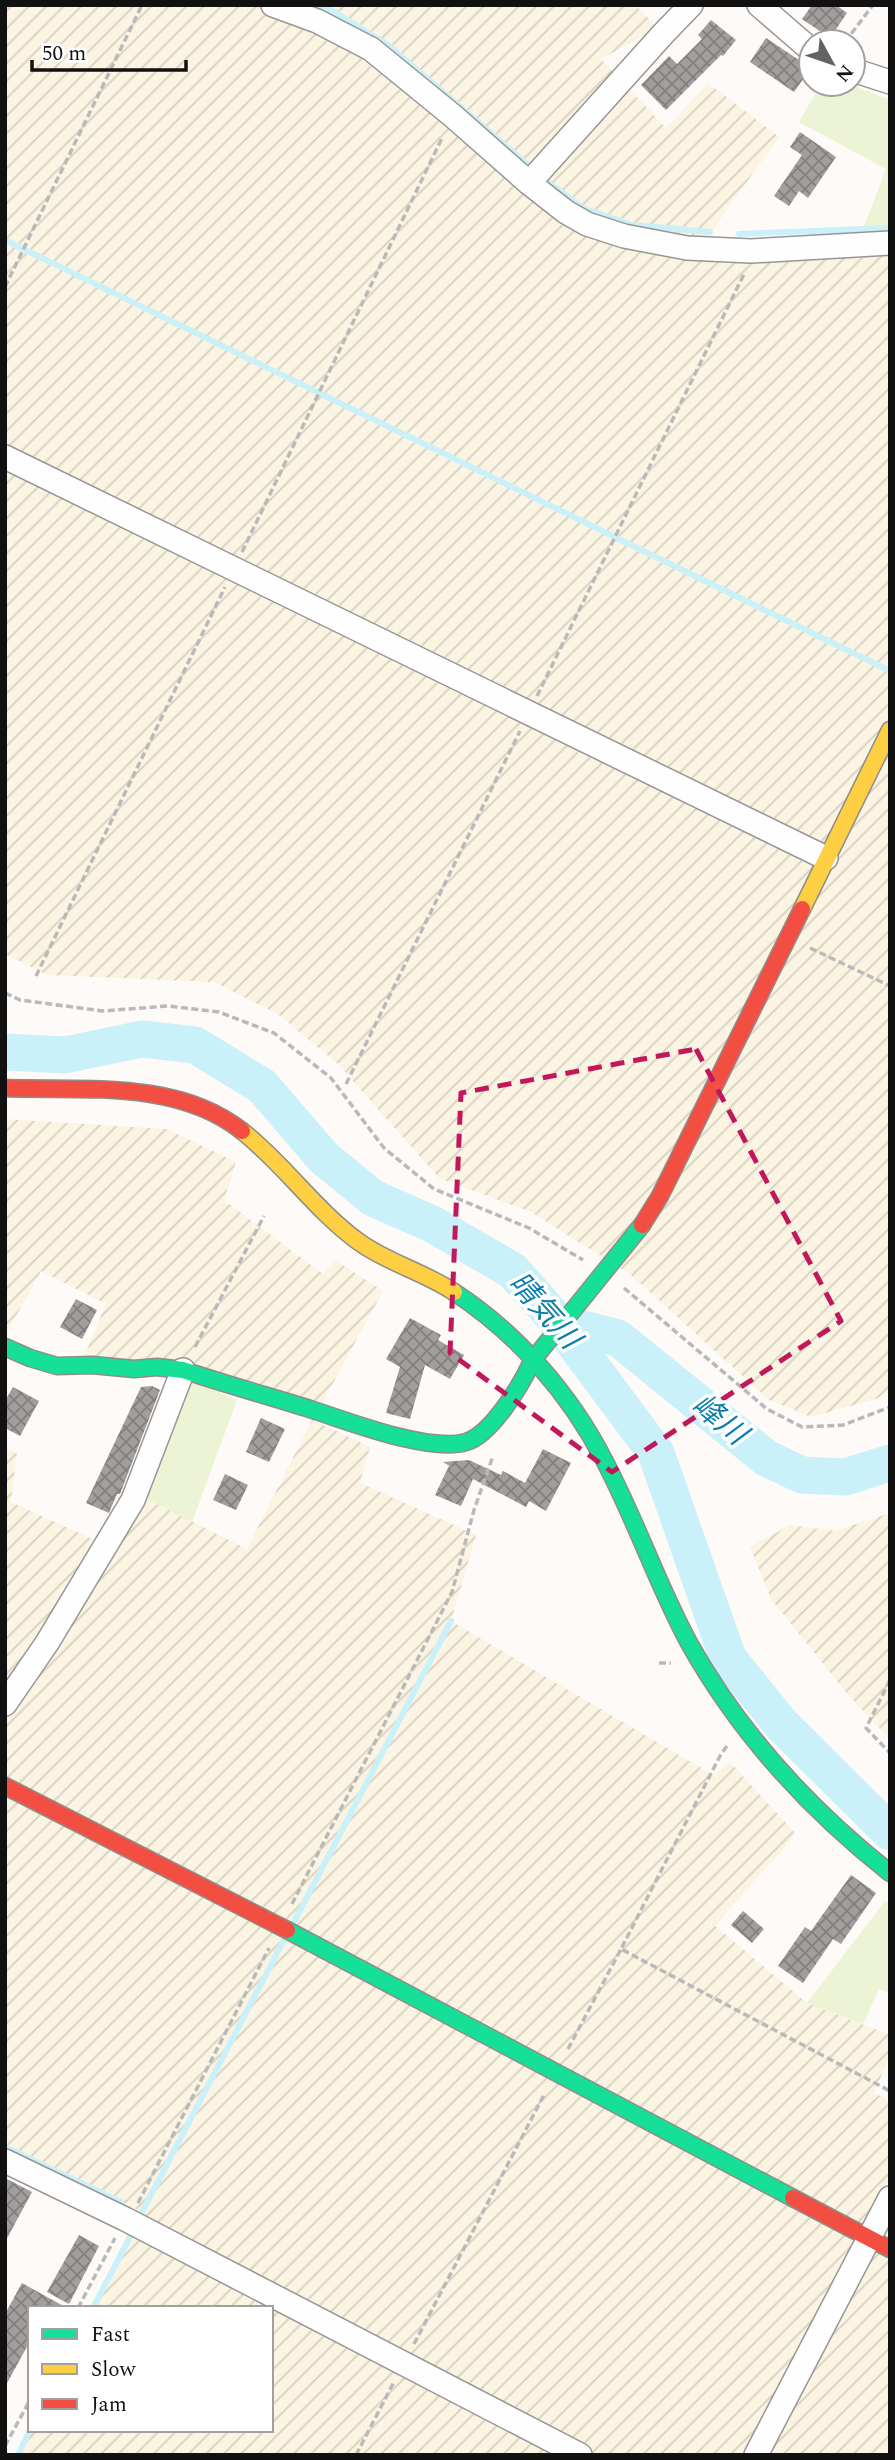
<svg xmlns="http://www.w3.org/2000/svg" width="895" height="2460" font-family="Spectral,'Noto Sans JP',serif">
	<defs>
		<pattern id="farmland-furrows" width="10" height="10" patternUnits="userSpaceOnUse" patternTransform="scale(1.75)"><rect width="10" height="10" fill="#fbf4e2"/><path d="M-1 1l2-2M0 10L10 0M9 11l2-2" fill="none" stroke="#d6d0c1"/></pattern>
		<pattern id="building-cross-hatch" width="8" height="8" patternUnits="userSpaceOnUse" patternTransform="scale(1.75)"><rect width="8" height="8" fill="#a19e9c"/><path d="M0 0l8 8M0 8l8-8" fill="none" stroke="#827f7e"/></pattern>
	</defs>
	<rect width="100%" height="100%" fill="#fdfaf7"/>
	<path fill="url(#farmland-furrows)" d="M 5,5 L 635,5 L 658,28 L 601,59 L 666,128 L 708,83 L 779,137 L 705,240 L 890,233 L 890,1391 L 876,1399 L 811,1417 L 769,1400 L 631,1275 L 531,1212 L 439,1178 L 338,1064 L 278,1014 L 214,982 L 47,975 L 5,954 Z
		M 5,1119 L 167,1129 L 236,1162 L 224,1200 L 323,1274 L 335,1260 L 383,1291 L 313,1420 L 370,1447 L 360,1483 L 476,1535 L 451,1621 L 713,1775 L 730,1762 L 796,1834 L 715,1926 L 807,2003 L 890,2035 L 890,2056 L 874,2093 L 890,2101 L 890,2455 L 18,2455 L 30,2430 L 271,2430 L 271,2308 L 93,2308 L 142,2212 L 5,2147 L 5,1447 L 17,1454 L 11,1502 L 116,1550 L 141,1496 L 247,1549 L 312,1420 L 189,1379 L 79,1369 L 106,1304 L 41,1271 L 5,1336 Z
		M 890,1513 L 890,1739 L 849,1696 L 771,1599 L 750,1547 L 790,1525 L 835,1531 Z"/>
	<path fill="#ecf4d5" d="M 821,84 L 850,84 L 890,100 L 890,233 L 861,234 L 886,169 L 799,122 Z
		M 189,1379 L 237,1400 L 192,1522 L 141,1496 Z
		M 885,1901 L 890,1904 L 890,1993 L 879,1989 L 863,2024 L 807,2003 Z"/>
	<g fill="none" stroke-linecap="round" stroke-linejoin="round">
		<path stroke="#caf1fa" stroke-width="6" d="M 318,5 L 333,11 L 388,45 L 527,164
			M 545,180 L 583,208 L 632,225 L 710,232
			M 739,234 L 890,228
			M 5,240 L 890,671
			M 293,1924 L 451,1621
			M 5,2147 L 121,2202
			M 142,2212 L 285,1938
			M 93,2308 L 132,2233
			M 18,2455 L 30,2430"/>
		<path stroke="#caf1fa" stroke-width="37" d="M 5,1052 L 65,1055 L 142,1039 L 195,1045 L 262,1086 L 324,1158 L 373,1198 L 432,1224 L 513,1271 L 559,1323 L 656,1453 L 728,1658 L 782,1725 L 890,1832
			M 559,1323 L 618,1338 L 766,1458 L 802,1475 L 845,1477 L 890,1463"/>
	</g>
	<path fill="url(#building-cross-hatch)" d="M 812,5 L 836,5 L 847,13 L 830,38 L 802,19 Z
		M 711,20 L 736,40 L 723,56 L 721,55 L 666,110 L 641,85 L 669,56 L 677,64 L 702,39 L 698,35 Z
		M 766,38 L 811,68 L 794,92 L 750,62 Z
		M 800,132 L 836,157 L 808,198 L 799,191 L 789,206 L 774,196 L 802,155 L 790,147 Z
		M 76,1299 L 97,1310 L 82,1339 L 60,1327 Z
		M 410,1318 L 441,1335 L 438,1340 L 464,1355 L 450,1379 L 425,1365 L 410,1419 L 386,1413 L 400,1367 L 386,1359 Z
		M 152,1386 L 160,1390 L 120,1494 L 117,1494 L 109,1513 L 86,1503 L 141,1387 Z
		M 13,1387 L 39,1401 L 20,1436 L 5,1428 L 5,1401 Z
		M 261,1418 L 285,1429 L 269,1462 L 246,1452 Z
		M 543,1449 L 571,1463 L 546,1511 L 529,1501 L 526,1507 L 473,1479 L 461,1506 L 435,1495 L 449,1466 L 456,1470 L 443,1462 L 469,1460 L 501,1475 L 503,1471 L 525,1483 Z
		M 225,1474 L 248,1485 L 236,1510 L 213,1500 Z
		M 851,1875 L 876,1893 L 841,1944 L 833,1939 L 803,1983 L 778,1966 L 805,1927 L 811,1931 Z
		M 743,1911 L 764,1929 L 752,1943 L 731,1925 Z
		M 5,2178 L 32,2192 L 5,2242 Z
		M 79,2235 L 99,2246 L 69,2304 L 47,2292 Z
		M 22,2283 L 67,2308 L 30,2308 L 30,2341 L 5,2387 L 5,2314 Z"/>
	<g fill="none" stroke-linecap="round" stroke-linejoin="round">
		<defs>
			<path id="street" d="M 273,5 L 317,21 L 371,49 L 453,116 L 529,183 L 566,212 L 587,224 L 624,236 L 687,248 L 751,251 L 890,243
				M 759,5 L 811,50
				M 853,70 L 890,82
				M 529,183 L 663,34 L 691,5
				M 5,457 L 826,858
				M 5,1704 L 47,1643 L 133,1500 L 183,1370
				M 5,2161 L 125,2219 L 580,2455
				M 756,2455 L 890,2198"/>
			<path id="fast" d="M 454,1292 C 517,1333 570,1394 604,1460 C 636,1520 657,1584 689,1643 C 740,1734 809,1809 890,1873
				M 5,1347 L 30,1358 L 57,1366 L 92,1365 L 134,1369 L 157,1367 L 183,1370 C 225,1384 268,1396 310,1409 C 348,1421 429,1453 466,1442 C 491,1435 522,1384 532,1361 L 642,1225
				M 287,1930 L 793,2198"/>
			<path id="slow" d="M 802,909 L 890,730
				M 242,1131 C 284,1164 315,1210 359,1242 C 388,1263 424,1272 454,1292"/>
			<path id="jam" d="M 5,1088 C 82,1091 177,1079 242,1131
				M 642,1225 L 660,1196 L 802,909
				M 5,1786 L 287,1930
				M 793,2198 L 890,2249"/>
		</defs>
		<use href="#street" stroke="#979695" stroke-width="26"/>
		<use href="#fast" stroke="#8e8d8b" stroke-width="19"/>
		<use href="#slow" stroke="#8e8d8b" stroke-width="19"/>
		<use href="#jam" stroke="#8e8d8b" stroke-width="19"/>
		<path stroke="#b9b9b8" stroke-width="3.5" stroke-dasharray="7 3.5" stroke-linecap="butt" d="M 845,42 L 873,5
			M 5,287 L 142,5
			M 242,552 L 443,136
			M 537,696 L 745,272
			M 810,948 L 890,986
			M 36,976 L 225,587
			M 5,993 L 20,1000 L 103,1011 L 168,1006 L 219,1012 L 274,1033 L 331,1078 L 384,1148 L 434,1189 L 529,1228 L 583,1260
			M 346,1084 L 520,731
			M 624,1288 L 767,1409 L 802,1427 L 843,1425 L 890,1407
			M 195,1347 L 264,1216
			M 659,1663 L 671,1663
			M 890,1680 L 866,1728 L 890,1753
			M 727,1746 L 721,1754 L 621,1949 L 890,2091
			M 292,1904 L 452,1592 L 474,1510 L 493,1456
			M 568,2049 L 621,1949
			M 138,2203 L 269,1948
			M 78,2308 L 115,2238
			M 414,2344 L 545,2093
			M 5,2446 L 30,2400
			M 356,2455 L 394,2382"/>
		<use href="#street" stroke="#fffefe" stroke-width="23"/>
		<use href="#fast" stroke="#16e098" stroke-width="16"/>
		<use href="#slow" stroke="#ffcf43" stroke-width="16"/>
		<use href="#jam" stroke="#f24e42" stroke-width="16"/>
	</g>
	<path fill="none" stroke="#c2185b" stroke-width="5" stroke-dasharray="14 9" stroke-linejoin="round" d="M 696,1049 L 841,1321 L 612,1472 L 450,1353 L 461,1093 Z"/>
	<g text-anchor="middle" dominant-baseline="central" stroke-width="7" stroke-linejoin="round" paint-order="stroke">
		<g font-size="30" font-style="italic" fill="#0b7faa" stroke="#fff">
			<text transform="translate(544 1311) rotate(48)">晴気川</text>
			<text transform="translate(719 1420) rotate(39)">峰川</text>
		</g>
	</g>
	<rect width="895" height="2460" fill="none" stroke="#111111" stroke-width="14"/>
	<rect x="28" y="2306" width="245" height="126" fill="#ffffff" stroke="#a0a0a0" stroke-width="2"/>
	<rect x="42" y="2329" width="35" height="10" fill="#16e098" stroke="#a0a0a0" stroke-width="2"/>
	<text x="91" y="2341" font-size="21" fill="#111111">Fast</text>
	<rect x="42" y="2364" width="35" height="10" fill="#ffcf43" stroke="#a0a0a0" stroke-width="2"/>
	<text x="91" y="2376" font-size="21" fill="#111111">Slow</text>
	<rect x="42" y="2399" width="35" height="10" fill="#f24e42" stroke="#a0a0a0" stroke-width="2"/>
	<text x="91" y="2411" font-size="21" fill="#111111">Jam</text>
	<g transform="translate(832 63) rotate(130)"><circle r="33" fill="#ffffff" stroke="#a0a0a0" stroke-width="2"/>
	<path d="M0-5L12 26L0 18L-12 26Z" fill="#646362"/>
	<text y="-10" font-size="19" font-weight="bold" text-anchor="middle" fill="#111111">N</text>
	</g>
	<path d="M32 60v10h154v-10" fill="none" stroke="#111111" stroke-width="3.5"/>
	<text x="42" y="60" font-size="21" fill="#111111" stroke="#ffffff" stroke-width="5" paint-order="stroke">50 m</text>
</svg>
